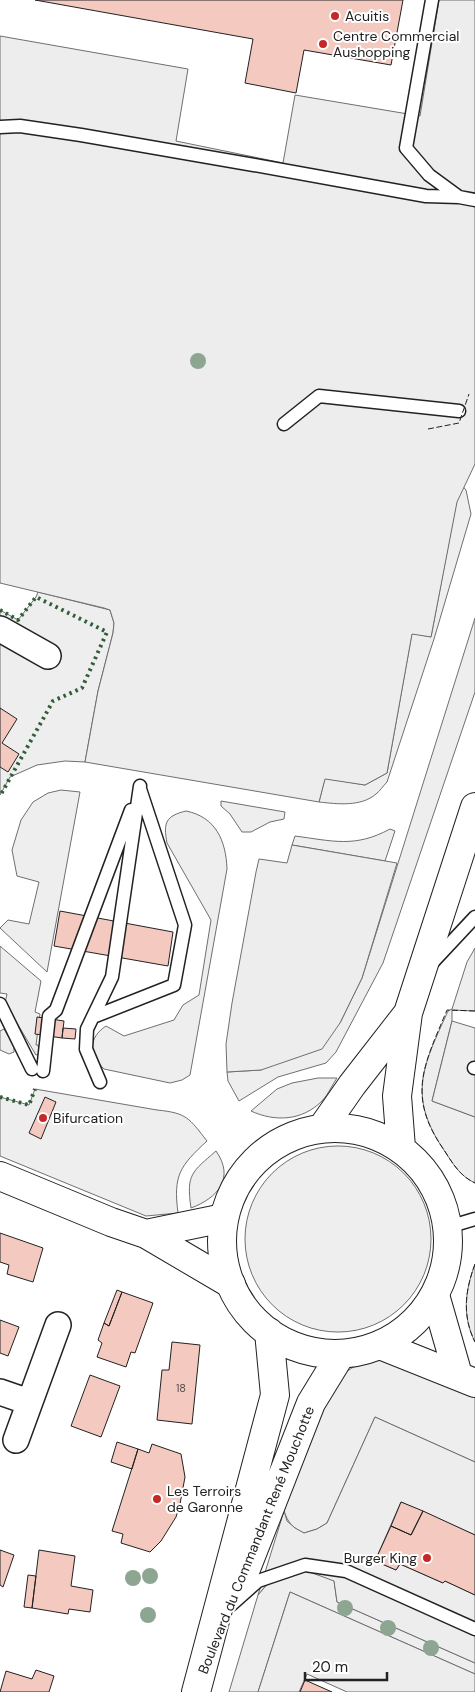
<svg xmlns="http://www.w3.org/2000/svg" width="475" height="1692" font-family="'DM Sans',sans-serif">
	<rect width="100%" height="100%" fill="#fff"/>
	<path fill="#eee" stroke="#6f6f6f" d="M 460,483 L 466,490 L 471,514 L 434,639 L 387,782 C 383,786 380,791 376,794 C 361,807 337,804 319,802 L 325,778 L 365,785 L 387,773 L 412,633 L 431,637 Z
		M 38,592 L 110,610 L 114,623 L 113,633 L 98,691 L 85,762 L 65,761 L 37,765 L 10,777 L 0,795 L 0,610 L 18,620 L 36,597 Z
		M 475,618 L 475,692 L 383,963 L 336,1052 L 326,1063 L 278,1077 L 239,1101 L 228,1081 L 227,1072 L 261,1070 L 340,1023 L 362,978 Z
		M 61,790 L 80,792 L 47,972 L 0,928 L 8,920 L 29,924 L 39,882 L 17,876 L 12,850 L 21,820 L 33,802 L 48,793 Z
		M 221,801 L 285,812 L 284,819 L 270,822 L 251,832 L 242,832 L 230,814 L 221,806 Z
		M 186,811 C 216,817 226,841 227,869 L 190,1075 L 182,1080 L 170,1083 L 104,1069 C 89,1054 88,1038 106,1026 L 124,1036 L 174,1020 L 183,1005 L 199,995 L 211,920 L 167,843 C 163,822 166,816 186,811 Z
		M 390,829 L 395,831 L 385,861 L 292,845 L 295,836 C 333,841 355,848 390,829 Z
		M 0,946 L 41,981 L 35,1012 L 40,1014 L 36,1045 L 38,1045 L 40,1054 L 36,1055 L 5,1003 L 7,994 L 0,993 Z
		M 475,948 L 475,1011 L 452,1010 L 452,1021 L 432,1101 L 475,1117 L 475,1183 C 460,1176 453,1164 444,1150 C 407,1096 423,1066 448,1011 L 452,1009 L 467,962 Z
		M 4,1029 L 14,1046 L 14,1052 L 9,1054 L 0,1050 L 0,1031 Z
		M 318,1078 L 337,1078 C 332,1085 328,1095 322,1101 C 302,1121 275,1122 251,1111 L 277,1089 L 292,1083 Z
		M 35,1089 L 157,1110 C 187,1113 189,1118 207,1141 C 180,1166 173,1175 178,1213 L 146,1216 L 0,1156 L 0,1097 L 29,1105 Z
		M245 1239a93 93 0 1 1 186 0a93 93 0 1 1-186 0Z
		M 216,1151 C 235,1178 218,1198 191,1208 C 186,1174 192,1172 216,1151 Z
		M 475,1264 L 475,1342 C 462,1316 465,1291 475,1264 Z
		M 379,1357 L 407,1361 L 475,1397 L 475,1462 L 375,1417 L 327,1523 L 317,1529 L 304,1533 C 293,1528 288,1523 284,1511 L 330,1388 C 343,1370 359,1363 379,1357 Z
		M 307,1571 L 334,1580 L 337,1602 L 475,1663 L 475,1674 L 290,1592 L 258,1692 L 229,1692 L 258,1595 C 274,1575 283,1575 307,1571 Z"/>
	<path fill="#ededed" stroke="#6f6f6f" d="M 439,0 L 475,0 L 475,464 L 457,502 L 431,637 L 412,634 L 387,773 L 365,785 L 325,779 L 319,802 L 85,762 L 98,691 L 113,633 L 114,623 L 110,610 L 104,608 L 0,583 L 0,36 L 188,69 L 176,141 L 283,163 L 295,95 L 420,116 Z
		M 292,845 L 397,863 L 362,978 L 340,1023 L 322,1049 L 261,1070 L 227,1072 L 226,1044 L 232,1003 L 256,872 L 259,859 L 287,863 Z
		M 452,1021 L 475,1028 L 475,1117 L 432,1101 Z
		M 375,1417 L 475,1462 L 475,1535 L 401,1502 L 375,1561 L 396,1570 L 400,1564 L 443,1583 L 445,1581 L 475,1595 L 475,1663 L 337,1602 L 334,1581 L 307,1571 L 297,1572 L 267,1584 L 258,1595 L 284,1511 L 287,1521 L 295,1528 L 304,1533 L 317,1529 L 327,1523 Z
		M 290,1592 L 475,1674 L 475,1692 L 347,1692 L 307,1674 L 299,1692 L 258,1692 Z"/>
	<path fill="#f3c9c0" stroke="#222" d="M 35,0 L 403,0 L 391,65 L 304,50 L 296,93 L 245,83 L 253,39 Z
		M 0,708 L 17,719 L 2,743 L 19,754 L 8,772 L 0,767 Z
		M 60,911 L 173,932 L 168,966 L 54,946 Z
		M 37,1017 L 64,1021 L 62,1038 L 35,1034 Z
		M 63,1028 L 76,1029 L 75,1039 L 62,1038 Z
		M 45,1097 L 56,1102 L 41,1139 L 29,1133 Z
		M 0,1233 L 43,1248 L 33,1282 L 7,1274 L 9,1265 L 0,1262 Z
		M 117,1290 L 122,1292 L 109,1326 L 104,1323 Z
		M 122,1292 L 153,1303 L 135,1353 L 131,1352 L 126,1367 L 97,1357 L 102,1343 L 98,1340 L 104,1323 L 109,1326 Z
		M 0,1320 L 19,1327 L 8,1356 L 0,1353 Z
		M 172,1342 L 200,1345 L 192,1424 L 157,1420 L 162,1370 L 169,1370 Z
		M 90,1375 L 120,1386 L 101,1437 L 71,1426 Z
		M 117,1442 L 138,1449 L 132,1469 L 111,1462 Z
		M 152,1444 L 181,1454 L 185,1477 L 180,1504 L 176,1517 L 161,1541 L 150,1552 L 121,1543 L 123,1534 L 112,1531 L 138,1449 L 149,1453 Z
		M 401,1502 L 423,1511 L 411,1535 L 391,1526 Z
		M 423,1511 L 475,1535 L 475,1595 L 445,1581 L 443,1583 L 400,1564 L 396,1570 L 375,1561 L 391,1526 L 411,1535 Z
		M 0,1550 L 14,1555 L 3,1587 L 0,1585 Z
		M 39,1550 L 75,1556 L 71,1586 L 93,1590 L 90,1612 L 69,1609 L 68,1614 L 32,1608 Z
		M 28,1575 L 36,1576 L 32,1608 L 24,1607 Z
		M 36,1670 L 54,1676 L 49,1692 L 0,1692 L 6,1671 L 32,1679 Z
		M 305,1680 L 332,1692 L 300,1692 Z"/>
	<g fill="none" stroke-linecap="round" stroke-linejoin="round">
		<defs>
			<path id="service" d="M 432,0 L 406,148 L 429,175 L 459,197 L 475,200
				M 0,127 L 20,126 L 81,135 L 254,165 L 426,196 L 459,197
				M 284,424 L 319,396 L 459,411
				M 431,964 L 475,917
				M 0,1004 L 32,1069
				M 93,1017 L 174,985 L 185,925 L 140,789
				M 474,1068 L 475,1068
				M 43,1071 L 49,1016 L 56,1010 L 131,810
				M 100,1082 L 86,1049 L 87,1029 L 112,977 L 140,786
				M 448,1227 L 475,1219
				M 231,1605 L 258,1581 L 305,1565 L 346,1571 L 475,1629"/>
			<path id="minor" d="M 0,629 L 48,656
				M 0,1392 L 29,1402
				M 16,1440 L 58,1325"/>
			<path id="tertiary" d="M 0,1176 L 111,1222 L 146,1234 L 231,1284
				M 146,1234 L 224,1218
				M 435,1295 L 458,1375
				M 380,1345 L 475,1383"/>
			<path id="secondary" d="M 322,1128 L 352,1085 L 408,1013
				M222 1241a113 113 0 1 1 226 0a113 113 0 1 1-226 0Z
				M 401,1148 L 397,1096 L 408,1013 L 475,807
				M 242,1579 L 311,1403 L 341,1354
				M 196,1692 L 275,1395 L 269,1332"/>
		</defs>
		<use href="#service" stroke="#222" stroke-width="15"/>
		<use href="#minor" stroke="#222" stroke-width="28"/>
		<use href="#tertiary" stroke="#222" stroke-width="30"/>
		<use href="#secondary" stroke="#222" stroke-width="30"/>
		<use href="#service" stroke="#fff" stroke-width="12"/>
		<use href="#minor" stroke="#fff" stroke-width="25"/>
		<use href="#tertiary" stroke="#fff" stroke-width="28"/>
		<use href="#secondary" stroke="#fff" stroke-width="28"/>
		<path stroke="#2f5e38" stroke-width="4" stroke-dasharray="2.5 4" stroke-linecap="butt" d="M 0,610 L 18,620 L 36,597 L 107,632 L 82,688 L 53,701 L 0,796
			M 0,1097 L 29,1105 L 35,1089"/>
		<path stroke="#222" stroke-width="1" stroke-dasharray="6 2.5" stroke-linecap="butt" d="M 428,429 L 459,423 L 469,394
			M 475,1011 L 447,1010 C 424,1065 406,1096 444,1150 C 453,1164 460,1176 475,1183
			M 475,1264 C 465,1291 462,1316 475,1342"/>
	</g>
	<g fill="#8da692">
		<circle cx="198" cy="361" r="8"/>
		<circle cx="150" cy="1576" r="8"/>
		<circle cx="133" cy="1578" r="8"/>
		<circle cx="345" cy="1608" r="8"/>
		<circle cx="148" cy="1615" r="8"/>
		<circle cx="388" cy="1628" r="8"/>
		<circle cx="431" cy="1648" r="8"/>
	</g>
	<g fill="#c62828" stroke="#fff" stroke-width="2">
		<circle cx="335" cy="16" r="5"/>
		<circle cx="323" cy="44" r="5"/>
		<circle cx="43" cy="1118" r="5"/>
		<circle cx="157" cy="1499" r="5"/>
		<circle cx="427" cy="1558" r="5"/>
	</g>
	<g text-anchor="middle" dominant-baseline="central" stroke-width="4" stroke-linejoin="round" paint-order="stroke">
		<g font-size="11" fill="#564c4a">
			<text x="181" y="1388">18</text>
		</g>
		<g font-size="14" fill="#222" stroke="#fff" text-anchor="start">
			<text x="345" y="16">Acuitis</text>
			<text x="333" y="36">Centre Commercial<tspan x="333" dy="16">Aushopping</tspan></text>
			<text x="53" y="1118">Bifurcation</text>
			<text x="167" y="1491">Les Terroirs<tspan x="167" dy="16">de Garonne</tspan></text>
			<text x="417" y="1558" text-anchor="end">Burger King</text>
		</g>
		<g font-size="14" fill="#222" stroke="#fff">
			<text transform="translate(256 1540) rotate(-68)">Boulevard du Commandant René Mouchotte</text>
		</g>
	</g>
	<path d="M305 1672v8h82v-8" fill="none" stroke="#222222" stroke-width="2.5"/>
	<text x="312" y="1672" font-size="15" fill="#222222" stroke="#ffffff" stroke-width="4" paint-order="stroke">20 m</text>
</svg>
